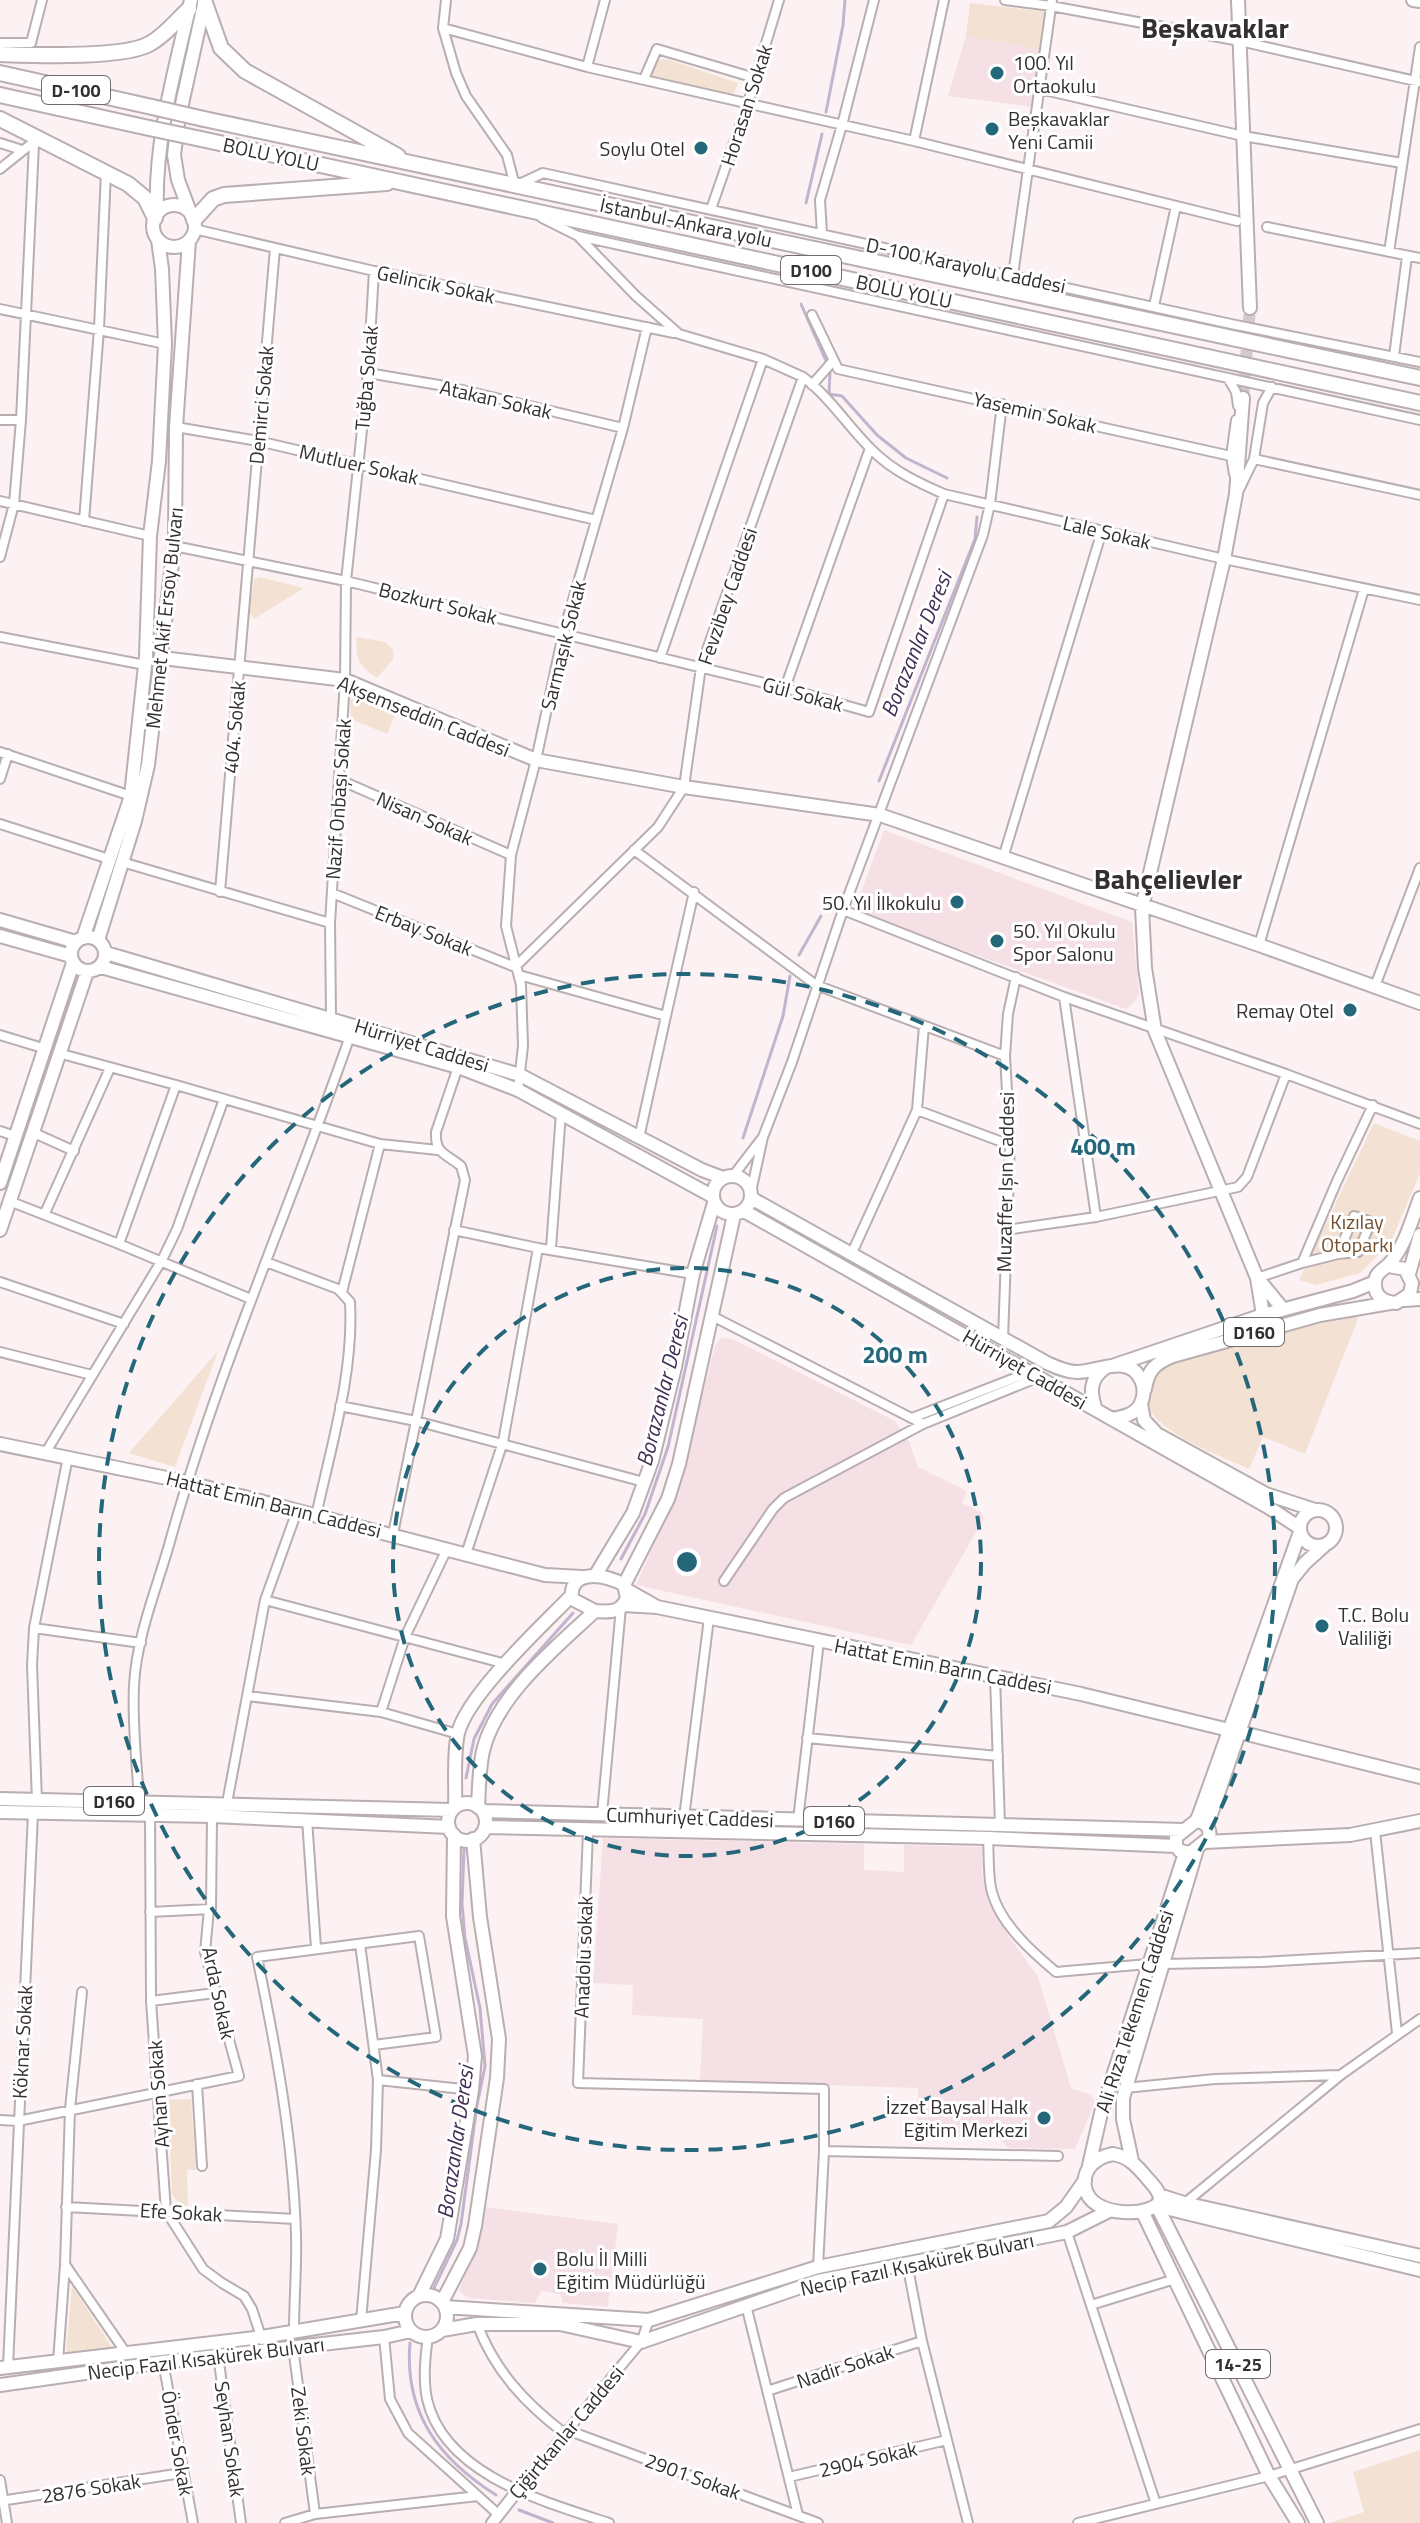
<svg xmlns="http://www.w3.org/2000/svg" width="1420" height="2523" font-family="'Titillium Web',sans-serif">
	<rect width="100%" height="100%" fill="#fcf1f3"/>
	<path fill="#f5e1e5" d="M 966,36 L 1043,50 L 1034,107 L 948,96 Z
		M 884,830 L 1132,922 L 1139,994 L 1136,1000 L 1126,1009 L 854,911 Z
		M 721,1338 L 732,1339 L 895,1421 L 909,1441 L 918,1467 L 967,1491 L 962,1503 L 981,1512 L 984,1518 L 911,1645 L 636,1585 L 675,1497 L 715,1346 Z
		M 603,1838 L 864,1844 L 864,1870 L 904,1872 L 904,1845 L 982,1847 L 982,1872 L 988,1901 L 1008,1935 L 1038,1977 L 1071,2088 L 1091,2095 L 1095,2102 L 1075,2149 L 1008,2148 L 1000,2139 L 917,2136 L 918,2088 L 700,2081 L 703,2019 L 632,2015 L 633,1985 L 593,1983 Z
		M 485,2207 L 618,2224 L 608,2307 L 563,2303 L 560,2294 L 541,2291 L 535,2303 L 468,2298 L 459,2291 L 479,2236 Z"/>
	<path fill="#f3e1d3" d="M 970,3 L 1047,12 L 1043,50 L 966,36 Z
		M 666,59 L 738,83 L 734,93 L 729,95 L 650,75 L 656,61 Z
		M 259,577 L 304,588 L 254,619 L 249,612 L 254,579 Z
		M 357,637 L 385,642 L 393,649 L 394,658 L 377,678 C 360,668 354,656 357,637 Z
		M 355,698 L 395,715 L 387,734 L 351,719 L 350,700 Z
		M 1374,1123 L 1420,1141 L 1420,1173 L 1390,1244 L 1360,1273 L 1316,1285 L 1299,1280 Z
		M 1359,1316 L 1305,1454 L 1263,1437 L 1249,1469 C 1224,1457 1150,1431 1147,1401 C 1146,1388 1155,1377 1162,1367 L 1310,1326 Z
		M 218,1351 L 175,1467 L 129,1453 Z
		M 191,2099 L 196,2170 L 187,2170 L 188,2207 L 177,2201 L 172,2194 L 168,2100 Z
		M 72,2286 L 113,2349 L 66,2355 Z
		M 1420,2450 L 1420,2523 L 1330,2523 L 1364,2512 L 1353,2472 Z"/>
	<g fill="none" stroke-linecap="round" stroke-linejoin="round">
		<path stroke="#c0b4cf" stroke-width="3" d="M 826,112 L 843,25 L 845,0
			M 806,203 L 822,134
			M 801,304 L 826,361
			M 830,372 L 829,394 L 842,396 L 877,435 L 906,458 L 947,478
			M 879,781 L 975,539 L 977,517
			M 799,955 L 821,916
			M 743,1138 L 783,1016 L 790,976
			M 621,1559 L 645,1514 L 668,1447 L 717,1226
			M 466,1778 L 474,1739 L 492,1704 L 573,1613
			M 432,2292 L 457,2240 L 461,2224 L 477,2105 L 485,2066 L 480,2008 L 465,1938 L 462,1904 L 464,1848
			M 410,2343 C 404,2413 439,2459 496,2495
			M 519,2510 L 553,2523"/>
		<path stroke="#d4cacc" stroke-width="12" stroke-dasharray="12 6" stroke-linecap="butt" d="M 1243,398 L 1250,308"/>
		<defs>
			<path id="minor" d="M 446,0 L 443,28 L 456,73 L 466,96 L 507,155 L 515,186 L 543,173 L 1231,324 L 1420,362
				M 1005,0 L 1051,6 L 1240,41 L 1420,82
				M 443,28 L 587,67 L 914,141 L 1237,221
				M 0,43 L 31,43 L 42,0
				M 587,67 L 605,0
				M 644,79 L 657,49 L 755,78
				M 1040,89 L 1243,136 L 1402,163
				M 914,141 L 944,0
				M 0,143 L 22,150
				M 0,169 L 36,140
				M 711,209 L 748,103 L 779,0
				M 542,218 L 578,236 L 1420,420
				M 1267,227 L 1420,258
				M 194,229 L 374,271 L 674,333
				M 822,234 L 820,200 L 842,125 L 874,0
				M 1389,252 L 1420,47
				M 1013,275 L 1052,0
				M 1154,306 L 1176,206
				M 0,309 L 165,344
				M 812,315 L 838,369 L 1231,456
				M 1394,356 L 1407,256
				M 368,373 L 445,386 L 623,428
				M 803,377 C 831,398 848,427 873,451 C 893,471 919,483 944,494 L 1224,559 L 1420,600
				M 1228,378 L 1236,392 L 1238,406
				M 812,385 L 833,361
				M 1002,404 L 990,504 L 983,535 L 843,910 L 1064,997 L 1286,1074 L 1420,1124
				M 0,420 L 21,420
				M 176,427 L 258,441 L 596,520
				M 1254,459 L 1420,495
				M 1234,474 L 1231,456 L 1236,420
				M 1239,490 L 1254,459 L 1263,403 L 1272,387
				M 0,501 L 150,536
				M 84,521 L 99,329 L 106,172
				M 174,546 L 346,581 L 785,688 L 869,712 L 944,494
				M 0,557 L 14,504 L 21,420 L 34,144
				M 0,637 L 145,665
				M 660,658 L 763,359
				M 785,688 L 870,448
				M 0,752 L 131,796
				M 0,779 L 8,754
				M 340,780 L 511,855
				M 0,824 L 109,859
				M 634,850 L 816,985 L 1005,1056
				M 1003,858 L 1102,531
				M 122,862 L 330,923
				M 220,892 L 275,248
				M 332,893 L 515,967
				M 1259,945 L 1364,589
				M 515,967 L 658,827 L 684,787 L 701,667 L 803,377 L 763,359 L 679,334 L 636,296 L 578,236
				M 519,975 L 666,1016 L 639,1138
				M 1375,986 L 1420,868
				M 1064,997 L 1096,1217
				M 666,1016 L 694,892
				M 331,1017 L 330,923 L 345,680 L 346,581 L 368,373 L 374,271
				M 0,1035 L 46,1049
				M 58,1053 L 176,1085 L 119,1244 L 251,1299
				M 176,1085 L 380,1144 L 438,1150
				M 518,1090 L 523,1046 L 521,985 L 506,926 L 511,855 L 536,760 L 563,634 L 623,428 L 647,327
				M 917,1110 L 1010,1145
				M 0,1131 L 15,1136
				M 32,1132 L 74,1151
				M 763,1137 L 792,1062 L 843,910
				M 733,1176 L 763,1137 L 751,1192
				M 9,1201 L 119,1244
				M 45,1213 L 110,1068
				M 454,1230 L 538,1248 L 693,1274
				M 1006,1230 L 1096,1217 L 1238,1187 L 1247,1177 L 1286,1074
				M 551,1248 L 561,1113
				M 851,1255 L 917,1110 L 924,1026
				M 266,1262 L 338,1289 L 350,1302 C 354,1373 331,1446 316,1516
				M 1302,1263 L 1338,1254 L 1358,1252 L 1371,1222 L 1354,1216 L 1338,1254
				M 1257,1278 L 1302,1263 L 1337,1181 L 1373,1105
				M 0,1282 L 124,1324
				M 342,1292 L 380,1144
				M 712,1316 L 923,1424
				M 1003,1339 L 1010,1145 L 1005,1056 L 1008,1014 L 1016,977
				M 0,1352 L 92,1375
				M 340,1406 L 416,1421 L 644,1482
				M 912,1418 L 1030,1372
				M 46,1452 L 162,1260 L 177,1229 L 224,1099
				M 393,1534 L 465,1180 L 461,1166 C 445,1153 435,1154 436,1132 L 458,1067
				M 466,1554 L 503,1442 L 538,1248
				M 724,1581 L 773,1509 L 784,1498 L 923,1424 L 1039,1377
				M 265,1600 L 506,1664
				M 34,1628 L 141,1643
				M 995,1676 L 1000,1825
				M 247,1696 L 381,1712 L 405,1637 L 447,1549
				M 381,1712 L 458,1734
				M 807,1738 L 998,1756
				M 37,1801 L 32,1665 L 34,1628 L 68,1457
				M 139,1801 C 137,1763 132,1724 134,1686 C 136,1639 156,1590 169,1545 C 217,1371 291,1206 350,1036
				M 227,1803 L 265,1600 L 297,1511
				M 602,1814 L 621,1607
				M 150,1815 L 151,2001 L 166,2211 L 203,2269 L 222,2283 L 244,2296 L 252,2309 L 262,2340
				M 684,1818 L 709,1618
				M 307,1819 L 316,1948
				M 798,1820 L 819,1641
				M 588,1831 L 578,2083 L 824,2089 L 824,2151
				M 1375,1831 L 1397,2033
				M 988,1838 C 989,1854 988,1872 991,1888 C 998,1922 1031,1951 1056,1972 L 1148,1964
				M 150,1912 L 211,1909 L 212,1816
				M 360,1944 L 378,2080 L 376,2150 L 361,2321
				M 1162,1964 L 1262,1962 L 1420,1953
				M 151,2001 L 215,1993
				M 378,2080 L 472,2090
				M 197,2084 L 202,2166
				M 1125,2088 L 1215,2079 L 1340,2075
				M 0,2120 L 18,2121 L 239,2076 L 205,1952 L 209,1909
				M 1185,2203 L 1342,2074 L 1420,2019
				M 66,2207 L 295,2219
				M 1067,2232 L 1156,2504
				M 907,2263 L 922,2341 L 968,2523
				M 66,2266 L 126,2353
				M 818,2267 L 824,2151 L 1058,2156
				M 746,2305 L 798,2515
				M 1091,2305 L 1175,2279
				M 477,2324 C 495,2371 525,2403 564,2433
				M 294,2332 C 294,2299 297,2266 296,2234 C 293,2140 276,2048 257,1957 L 419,1936 L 436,2037 L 374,2045
				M 384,2337 L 390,2399 L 408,2433 L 498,2514
				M 428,2337 C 425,2357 423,2380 427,2399 C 444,2475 545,2502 609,2523
				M 293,2347 L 315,2514
				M 218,2355 L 241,2523
				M 58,2362 L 65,2265 L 70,2109 L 82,1992
				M 163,2362 L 193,2523
				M 8,2367 L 33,1813
				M 767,2391 L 922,2341
				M 567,2430 L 818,2523
				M 789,2477 L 947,2440
				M 0,2480 L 7,2523
				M 518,2490 L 641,2342 L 649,2320
				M 0,2501 L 182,2473
				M 285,2523 L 315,2514 L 478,2496
				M 1078,2523 L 1269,2476 L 1420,2429"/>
			<path id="tertiary" d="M 492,2523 L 518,2490"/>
			<path id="secondary" d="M 1238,0 L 1250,308
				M 1243,398 L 1236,494 L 1224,559 L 1142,907 L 1145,968 L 1155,1031 L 1257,1278 L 1263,1315
				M 162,658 L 345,680 L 536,760 L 684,787 L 880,815 L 1259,945 L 1420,1003
				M 1259,1280 L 1283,1309
				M 1404,1300 L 1420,1299
				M 0,1444 L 186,1482 L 545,1575 L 582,1577
				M 595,1576 L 633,1513 L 652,1461 L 675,1367 L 693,1274 L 714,1203
				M 624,1585 L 668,1499 L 679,1464 L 734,1215
				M 623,1605 L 657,1607 L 627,1590
				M 657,1607 L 1081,1694 L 1229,1730
				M 1239,1732 L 1420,1777
				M 455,1807 C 456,1784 453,1756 458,1733 C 468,1694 542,1626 571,1596
				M 478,1807 C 479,1788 479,1769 483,1751 C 496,1696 555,1648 595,1611 C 609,1612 621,1613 627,1598 L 624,1585 C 607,1574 568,1568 572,1599 L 595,1611
				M 1184,2203 L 1420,2256
				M 1157,2206 L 1420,2270
				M405 2316a21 21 0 1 1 42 0a21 21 0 1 1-42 0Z
				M 419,2296 L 447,2239 L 472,2090 L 475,2056 L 453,1916 L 454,1835
				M 442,2302 L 470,2248 L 475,2226 L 497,2078 L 499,2039 L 480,1917 L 473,1839
				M 445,2307 L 649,2320 L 818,2267 L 1049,2221 L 1066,2207 L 1085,2180
				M 442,2330 L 477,2324 L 560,2324 L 641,2342 L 818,2281 L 1067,2232 L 1109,2211
				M 0,2368 L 262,2337 L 405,2313
				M 0,2385 L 163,2362 L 384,2337 L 411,2331"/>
			<path id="primary" d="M 1413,0 L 1420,1
				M153 226a21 21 0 1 1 42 0a21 21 0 1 1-42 0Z
				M 157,213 C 154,141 175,70 191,0
				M 192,217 L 178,180 L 174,155 L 178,122 L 205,0
				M 0,920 L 76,942
				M 0,936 L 71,956
				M71 954a17 17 0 1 1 34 0a17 17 0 1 1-34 0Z
				M 83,938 L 131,796 L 146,656 L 150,536 L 159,461 L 165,344 L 162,269 L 158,240
				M 98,940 L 135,821 L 148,765 L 175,538 L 176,427 L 189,241
				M 106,953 L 520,1075 L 702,1170 L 723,1178
				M 101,967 L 458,1067 L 518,1090 L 712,1196
				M713 1195a19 19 0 1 1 38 0a19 19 0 1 1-38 0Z
				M 0,1183 L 73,963
				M 744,1211 L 1112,1419 C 1123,1417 1134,1415 1140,1405 C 1144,1398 1145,1388 1141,1380 C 1129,1353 1098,1372 1077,1372 C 1066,1372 1056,1367 1047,1363 L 751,1198
				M 0,1230 L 87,972
				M 1389,1266 L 1405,1269 L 1412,1283 L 1410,1294 L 1396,1303 C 1384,1302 1374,1296 1375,1283 C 1375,1272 1384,1270 1390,1263 C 1405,1246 1412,1219 1420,1198
				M 1409,1274 L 1420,1235
				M 1115,1365 L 1263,1315 L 1353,1291 L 1375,1282
				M 1145,1389 C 1148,1370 1155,1363 1173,1356 L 1320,1315 L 1390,1303
				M 1141,1404 L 1144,1420 L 1157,1434 L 1266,1494 L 1315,1510
				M 1096,1410 C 1090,1393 1089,1379 1105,1368
				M 1112,1419 L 1268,1507 L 1300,1528
				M1300 1528a18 18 0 1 1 36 0a18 18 0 1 1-36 0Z
				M 0,1799 L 452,1810
				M448 1822a19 19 0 1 1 38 0a19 19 0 1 1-38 0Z
				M 483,1811 L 1185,1830
				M 0,1812 L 212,1816 L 449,1827
				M 1196,1821 C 1206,1822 1211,1828 1209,1838 L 1190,1853 L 1180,1851 L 1176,1846 L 1176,1837 L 1196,1821 L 1199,1815 L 1300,1532
				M 1207,1826 L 1292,1579 L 1305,1563 L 1326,1544
				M 485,1827 L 988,1838 L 1176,1846
				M 1205,1842 L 1350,1835 L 1420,1821
				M 1113,2154 C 1129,2157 1137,2166 1147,2178 C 1152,2184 1160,2191 1160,2199 C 1158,2217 1090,2220 1085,2187 C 1082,2169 1096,2157 1113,2154 Z
				M 1132,2161 L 1123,2119 L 1123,2098 L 1197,1849
				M 1088,2170 L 1101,2113 L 1185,1853
				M 1159,2195 L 1184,2203
				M 1157,2206 L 1317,2523
				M 1142,2211 L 1269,2476 L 1298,2523"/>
			<path id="trunk" d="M 205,3 L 221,48 L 245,71 L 398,156
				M 0,54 C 32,55 126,59 151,43 C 165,35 177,20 189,9
				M 0,73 L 152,107
				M 0,95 L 149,128
				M 0,119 L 128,184 L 145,198 L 155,218
				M 204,119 L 1420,378
				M 201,139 L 1420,403
				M 194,220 L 213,199 L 224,195 L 387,183"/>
		</defs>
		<use href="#minor" stroke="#b9aeb0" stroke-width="12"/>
		<use href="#tertiary" stroke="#b9aeb0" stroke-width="14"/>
		<use href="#secondary" stroke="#b9aeb0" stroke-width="16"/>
		<use href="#primary" stroke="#b9aeb0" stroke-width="16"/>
		<use href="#trunk" stroke="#b9aeb0" stroke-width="18"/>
		<use href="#minor" stroke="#fff" stroke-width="8"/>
		<use href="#tertiary" stroke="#fff" stroke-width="10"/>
		<use href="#secondary" stroke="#fff" stroke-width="12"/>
		<use href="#primary" stroke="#fff" stroke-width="12"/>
		<use href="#trunk" stroke="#fff" stroke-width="14"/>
		<defs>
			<path id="trunk-bridge" d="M 152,107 L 204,119
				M 149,128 L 201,139"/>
		</defs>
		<use href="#trunk-bridge" stroke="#b9aeb0" stroke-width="18" stroke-linecap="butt"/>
		<use href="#trunk-bridge" stroke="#fff" stroke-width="14"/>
	</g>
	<g fill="none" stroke="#25677a" stroke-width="4" stroke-dasharray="14 10">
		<circle cx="687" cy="1562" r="294"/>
		<circle cx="687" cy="1562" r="588"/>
	</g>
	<g fill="#25677a" stroke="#fff" stroke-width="3">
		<circle cx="997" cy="73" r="8"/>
		<circle cx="992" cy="129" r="8"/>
		<circle cx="701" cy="148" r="8"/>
		<circle cx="957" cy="902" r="8"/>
		<circle cx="997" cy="941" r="8"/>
		<circle cx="1350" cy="1010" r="8"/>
		<circle cx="1322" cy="1626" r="8"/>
		<circle cx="1044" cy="2118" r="8"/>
		<circle cx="540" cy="2269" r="8"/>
	</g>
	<g text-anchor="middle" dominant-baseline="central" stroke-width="6" stroke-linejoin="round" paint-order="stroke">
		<g fill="#fff" stroke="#716d6e" stroke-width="2">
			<rect x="42" y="76" width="68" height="28" rx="6"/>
			<rect x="781" y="256" width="60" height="28" rx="6"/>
			<rect x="1224" y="1318" width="60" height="28" rx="6"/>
			<rect x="84" y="1787" width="60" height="28" rx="6"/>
			<rect x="804" y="1807" width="60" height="28" rx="6"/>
			<rect x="1206" y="2350" width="64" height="28" rx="6"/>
		</g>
		<g font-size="18" font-weight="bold" fill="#342f30">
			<text x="76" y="90">D-100</text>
			<text x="811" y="270">D100</text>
			<text x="1254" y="1332">D160</text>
			<text x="114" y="1801">D160</text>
			<text x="834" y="1821">D160</text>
			<text x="1238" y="2364">14-25</text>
		</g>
		<g font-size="20" fill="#342f30" stroke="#fff" text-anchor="start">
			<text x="1013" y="62">100. Yıl<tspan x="1013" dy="23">Ortaokulu</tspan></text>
			<text x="1008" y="118">Beşkavaklar<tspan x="1008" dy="23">Yeni Camii</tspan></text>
			<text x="685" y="148" text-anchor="end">Soylu Otel</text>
			<text x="941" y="902" text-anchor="end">50. Yıl İlkokulu</text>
			<text x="1013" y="930">50. Yıl Okulu<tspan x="1013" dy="23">Spor Salonu</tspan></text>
			<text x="1334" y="1010" text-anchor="end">Remay Otel</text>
			<text x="1338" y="1614">T.C. Bolu<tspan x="1338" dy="23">Valiliği</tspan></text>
			<text x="1028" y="2106" text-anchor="end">İzzet Baysal Halk<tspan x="1028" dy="23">Eğitim Merkezi</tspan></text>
			<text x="556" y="2258">Bolu İl Milli<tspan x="556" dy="23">Eğitim Müdürlüğü</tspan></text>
		</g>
		<g font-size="20" fill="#342f30" stroke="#fff">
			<text transform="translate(746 105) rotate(-72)">Horasan Sokak</text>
			<text transform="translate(271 154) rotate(12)">BOLU YOLU</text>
			<text transform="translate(686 222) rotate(12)">İstanbul-Ankara yolu</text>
			<text transform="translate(966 265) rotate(12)">D-100 Karayolu Caddesi</text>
			<text transform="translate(436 284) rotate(12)">Gelincik Sokak</text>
			<text transform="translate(904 291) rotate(12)">BOLU YOLU</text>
			<text transform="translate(366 378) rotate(-85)">Tuğba Sokak</text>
			<text transform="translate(496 399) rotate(13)">Atakan Sokak</text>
			<text transform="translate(261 405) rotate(-85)">Demirci Sokak</text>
			<text transform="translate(1035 412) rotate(13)">Yasemin Sokak</text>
			<text transform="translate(359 464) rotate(13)">Mutluer Sokak</text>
			<text transform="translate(1107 532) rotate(13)">Lale Sokak</text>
			<text transform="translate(727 596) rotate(-71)">Fevzibey Caddesi</text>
			<text transform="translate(438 603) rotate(14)">Bozkurt Sokak</text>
			<text transform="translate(164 618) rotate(-84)">Mehmet Akif Ersoy Bulvarı</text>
			<text transform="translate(563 645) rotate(-76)">Sarmaşık Sokak</text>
			<text transform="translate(803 694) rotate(15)">Gül Sokak</text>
			<text transform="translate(424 716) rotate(22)">Akşemseddin Caddesi</text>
			<text transform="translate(234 727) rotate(-85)">404. Sokak</text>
			<text transform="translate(338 799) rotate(-86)">Nazif Onbaşı Sokak</text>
			<text transform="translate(425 818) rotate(24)">Nisan Sokak</text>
			<text transform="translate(424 930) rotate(22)">Erbay Sokak</text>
			<text transform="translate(422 1045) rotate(17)">Hürriyet Caddesi</text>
			<text transform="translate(1005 1182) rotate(-89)">Muzaffer Işın Caddesi</text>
			<text transform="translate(1025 1369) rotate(30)">Hürriyet Caddesi</text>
			<text transform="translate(274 1504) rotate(14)">Hattat Emin Barın Caddesi</text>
			<text transform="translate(943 1666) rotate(11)">Hattat Emin Barın Caddesi</text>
			<text transform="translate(690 1817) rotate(2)">Cumhuriyet Caddesi</text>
			<text transform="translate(583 1957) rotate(-88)">Anadolu sokak</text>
			<text transform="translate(219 1993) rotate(78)">Arda Sokak</text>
			<text transform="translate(1134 2011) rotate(-72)">Ali Rıza Tekemen Caddesi</text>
			<text transform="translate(22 2042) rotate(-87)">Köknar Sokak</text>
			<text transform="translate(158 2094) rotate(-94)">Ayhan Sokak</text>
			<text transform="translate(181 2212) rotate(3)">Efe Sokak</text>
			<text transform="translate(917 2264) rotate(-12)">Necip Fazıl Kısakürek Bulvarı</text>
			<text transform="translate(206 2358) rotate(-7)">Necip Fazıl Kısakürek Bulvarı</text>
			<text transform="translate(845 2366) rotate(-18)">Nadir Sokak</text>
			<text transform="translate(304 2431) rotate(83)">Zeki Sokak</text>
			<text transform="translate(566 2432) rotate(-50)">Çiğirtkanlar Caddesi</text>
			<text transform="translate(230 2439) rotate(82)">Seyhan Sokak</text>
			<text transform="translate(178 2443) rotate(80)">Önder Sokak</text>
			<text transform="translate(868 2459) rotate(-13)">2904 Sokak</text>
			<text transform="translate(693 2476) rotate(20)">2901 Sokak</text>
			<text transform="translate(91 2488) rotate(-9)">2876 Sokak</text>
		</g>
		<g font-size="20" fill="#744e2d" stroke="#fff">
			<text x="1357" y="1221">Kızılay<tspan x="1357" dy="23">Otoparkı</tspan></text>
		</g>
		<g font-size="22" font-style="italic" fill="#422f56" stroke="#fff">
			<text transform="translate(916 644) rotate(-68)">Borazanlar Deresi</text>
			<text transform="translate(662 1391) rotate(-76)">Borazanlar Deresi</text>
			<text transform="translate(455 2142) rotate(-82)">Borazanlar Deresi</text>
		</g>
		<g font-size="28" font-weight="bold" fill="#342f30" stroke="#fff">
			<text x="1215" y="27">Beşkavaklar</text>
			<text x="1168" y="878">Bahçelievler</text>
		</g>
	</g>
	<circle cx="687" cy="1562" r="12" fill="#25677a" stroke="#fff" stroke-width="4"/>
	<g font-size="24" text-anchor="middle" font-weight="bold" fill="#25677a" stroke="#fff" stroke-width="6" stroke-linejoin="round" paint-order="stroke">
		<text x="1103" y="1155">400 m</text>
		<text x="895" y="1363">200 m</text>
	</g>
</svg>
